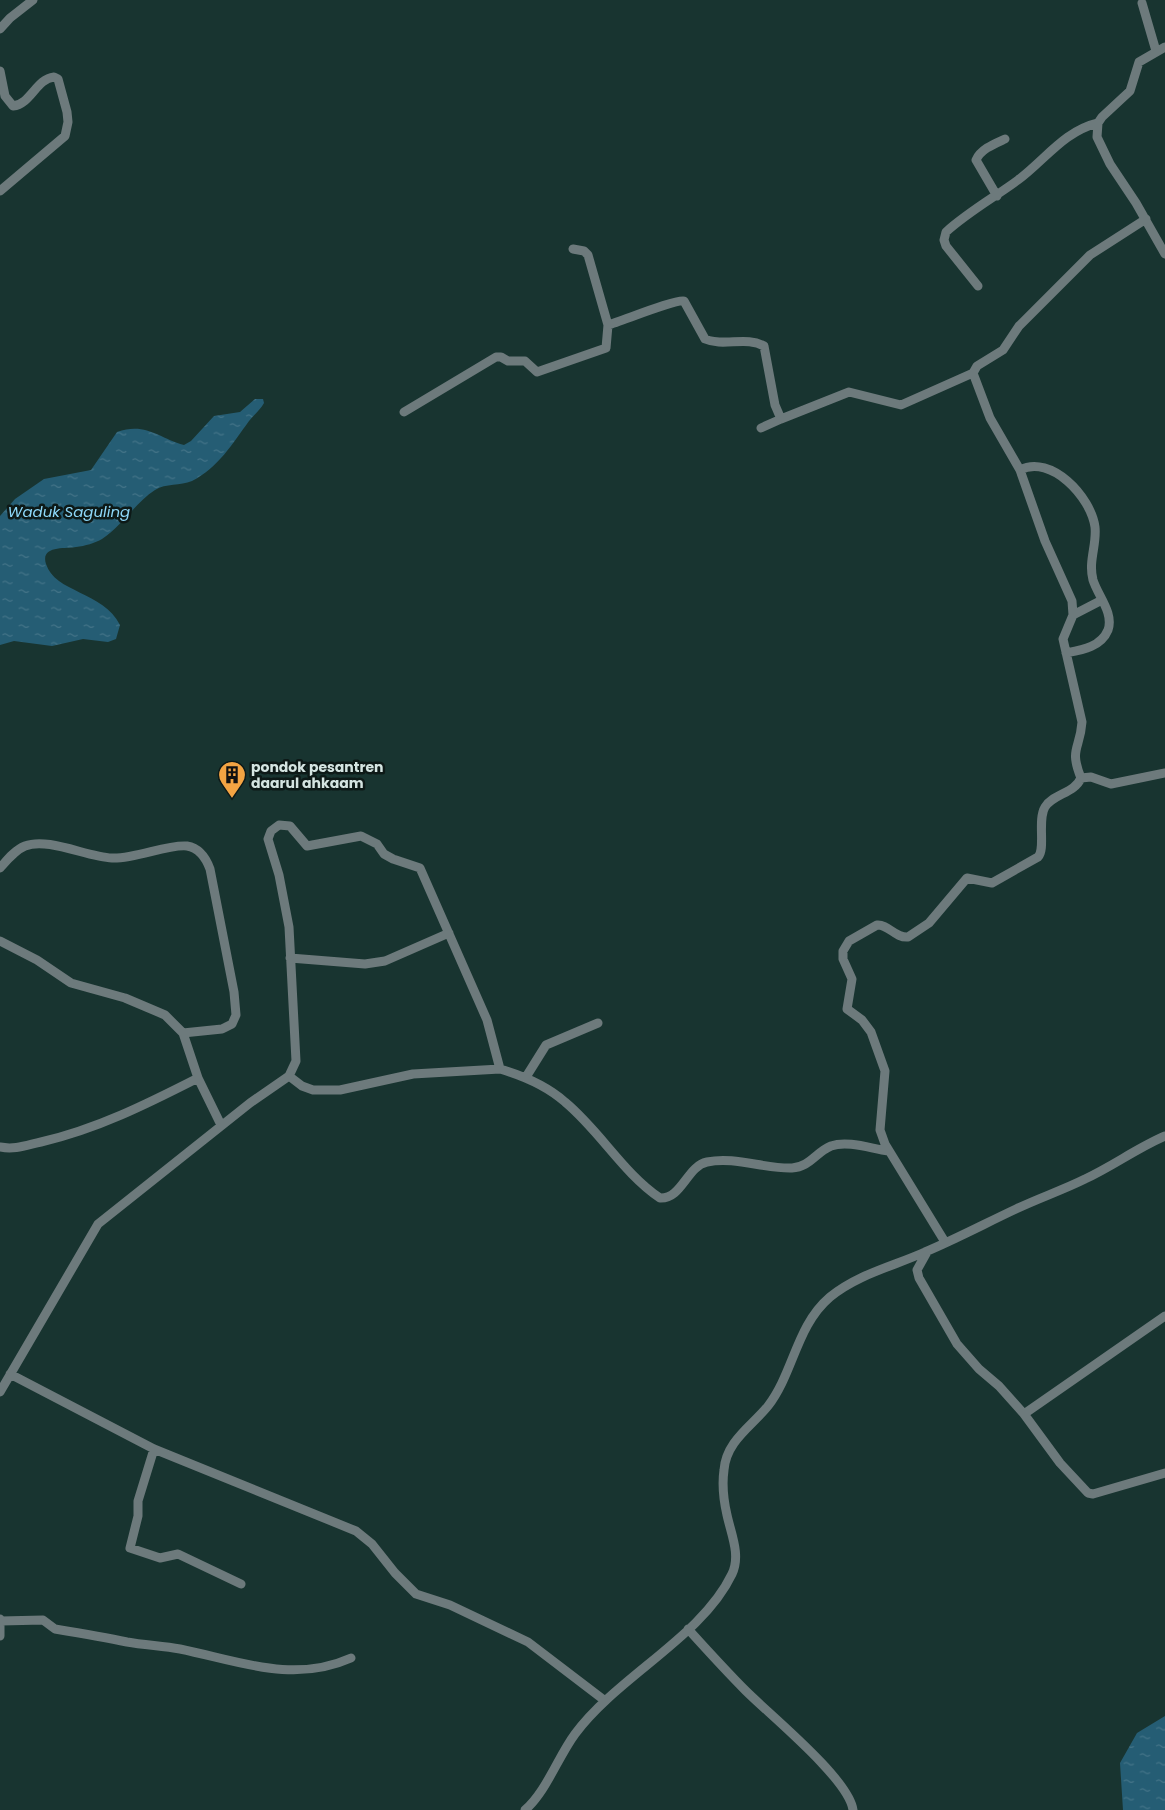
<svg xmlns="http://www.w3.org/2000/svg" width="1165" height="1810" font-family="Poppins,sans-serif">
	<defs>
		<pattern id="water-ripples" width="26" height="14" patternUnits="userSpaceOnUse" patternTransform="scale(1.25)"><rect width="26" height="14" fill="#255d74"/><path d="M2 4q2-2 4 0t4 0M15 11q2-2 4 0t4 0" fill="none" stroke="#447488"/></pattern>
	</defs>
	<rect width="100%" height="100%" fill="#183430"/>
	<path fill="url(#water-ripples)" d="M 255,399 L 263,399 L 264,403 C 260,410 254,415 249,421 C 233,443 218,468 192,481 C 180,486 166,483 155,490 C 135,503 122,526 102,539 C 95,543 85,546 76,547 C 66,549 40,545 46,564 C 55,593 103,591 120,625 L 116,639 L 108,642 L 83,639 L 52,646 L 14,641 L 0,645 L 0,516 L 15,499 L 44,479 L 91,470 L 117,432 C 146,422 158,438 184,445 L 191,441 L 214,416 L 240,412 Z
		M 1165,1716 L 1165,1810 L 1123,1810 L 1120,1763 L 1137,1733 Z"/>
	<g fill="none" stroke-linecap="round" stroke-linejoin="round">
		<path stroke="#6d7a7c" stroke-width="9" d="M 1142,3 L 1156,51
			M 0,29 L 10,18 L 33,0
			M 1165,47 L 1139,62 L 1130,91 L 1102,117 L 1098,123 L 1097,137 L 1110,164 L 1136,203 L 1165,254
			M 0,71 L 5,96 L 13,106 C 31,104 36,79 54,77 L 58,79 L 67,112 L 68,122 L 65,136 L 0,191
			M 997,196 L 976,160 C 981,149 994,144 1005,139
			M 978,286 L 946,246 L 944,240 L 946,232 C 968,212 995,197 1018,180 C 1045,160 1064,131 1098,123
			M 608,325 C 622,321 676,299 684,301 L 705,339 C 723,347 747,336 764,346 L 775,405 L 781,419 L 849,392 L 901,405 L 973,373
			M 404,412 L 496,357 L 501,357 L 508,361 L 525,361 L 537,372 L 606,348 L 608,325 L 588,255 L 584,251 L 573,249
			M 761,428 L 781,419
			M 1020,470 C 1051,454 1091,497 1095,527 C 1097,545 1088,561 1093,580 C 1098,596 1114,613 1108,630 C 1101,647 1082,650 1066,653
			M 1073,615 L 1102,600
			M 1081,778 C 1069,748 1080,750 1082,722 L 1063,639 L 1073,615 L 1072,601 L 1045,541 L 1020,470 L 990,418 L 973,373 L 977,366 L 1003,350 L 1019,326 L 1090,255 L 1146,219
			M 0,868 C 7,860 15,850 25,846 C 48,837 87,857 112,858 C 136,859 167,844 187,846 C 199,848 206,858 210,869 L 234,992 L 236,1015 L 232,1024 L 222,1029 L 183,1033
			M 0,941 L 37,960 L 71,983 L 125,998 L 165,1015 L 183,1033 L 198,1078 L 221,1125
			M 290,958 L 365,964 L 385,961 L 449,933
			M 289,1076 L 302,1086 L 313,1090 L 340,1090 L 413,1074 L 500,1069
			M 526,1077 L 546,1045 L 598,1023
			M 0,1147 C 15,1150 27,1145 41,1142 C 97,1129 147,1104 198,1078
			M 945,1242 L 885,1144 L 880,1130 L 885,1071 L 871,1032 L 862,1020 L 847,1009 L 852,979 L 843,959 L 843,951 L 849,941 L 877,925 C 888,924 895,938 908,937 L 929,923 L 967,878 L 992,883 L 1038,857 C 1046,849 1037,820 1045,807 C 1053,794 1075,793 1081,778 L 1091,777 L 1111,784 L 1165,773
			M 927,1252 L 917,1270 L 919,1278 L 957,1344 L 979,1369 L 999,1386 L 1024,1414 L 1060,1463 L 1088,1493 L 1093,1494 L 1165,1473
			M 10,1374 L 154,1449 L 356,1531 L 372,1544 L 395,1573 L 416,1594 L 450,1605 L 528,1642 L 604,1700
			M 0,1392 L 98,1224 L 250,1103 L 289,1076 L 296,1061 L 289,927 L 279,875 L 268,839 L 271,831 L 279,825 L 290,826 L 307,846 L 361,836 L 377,844 L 384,854 L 393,859 L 420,868 L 487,1020 L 500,1069 C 524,1076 547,1086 565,1102 C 600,1131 623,1173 660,1198 C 682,1199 687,1166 707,1162 C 735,1156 764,1169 792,1168 C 810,1167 816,1152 831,1146 C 848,1140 872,1149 888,1151
			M 1024,1414 L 1165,1316
			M 154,1449 L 138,1501 L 138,1516 L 130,1548 L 160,1558 L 178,1554 L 241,1584
			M 0,1619 L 0,1636
			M 1,1621 L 43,1620 L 55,1629 C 79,1633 103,1637 127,1642 C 144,1645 162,1646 180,1649 C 239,1661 293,1684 351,1658
			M 688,1629 C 707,1650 726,1671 746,1691 C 770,1715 849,1779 853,1810
			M 525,1810 C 546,1792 558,1757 575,1734 C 618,1676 702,1637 732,1574 C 741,1555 731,1534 727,1515 C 724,1502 722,1484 724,1470 C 726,1441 752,1426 768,1406 C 794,1372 796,1326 830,1297 C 858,1274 894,1266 925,1252 C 956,1239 986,1223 1016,1209 C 1039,1198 1063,1190 1085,1179 C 1113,1166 1137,1148 1165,1136"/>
	</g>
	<defs>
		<symbol id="building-pin" viewBox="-11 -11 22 30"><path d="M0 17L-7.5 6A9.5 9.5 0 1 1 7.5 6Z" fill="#f3a443" stroke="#0d1917"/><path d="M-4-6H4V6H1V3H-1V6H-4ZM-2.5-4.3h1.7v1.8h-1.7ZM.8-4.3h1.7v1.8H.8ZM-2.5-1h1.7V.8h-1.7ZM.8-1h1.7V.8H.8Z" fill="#111"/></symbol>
	</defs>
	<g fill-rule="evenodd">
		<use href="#building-pin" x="216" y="759" width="32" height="43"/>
	</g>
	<g text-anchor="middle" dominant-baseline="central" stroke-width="5" stroke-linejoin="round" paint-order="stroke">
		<g font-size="14" font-weight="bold" fill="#d4e4e1" stroke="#0d1917" text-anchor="start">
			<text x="251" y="767">pondok pesantren<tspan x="251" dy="16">daarul ahkaam</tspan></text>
		</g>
		<g font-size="15" font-style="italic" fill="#8ed8f9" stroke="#0d1917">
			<text x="69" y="511">Waduk Saguling</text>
		</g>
	</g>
</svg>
